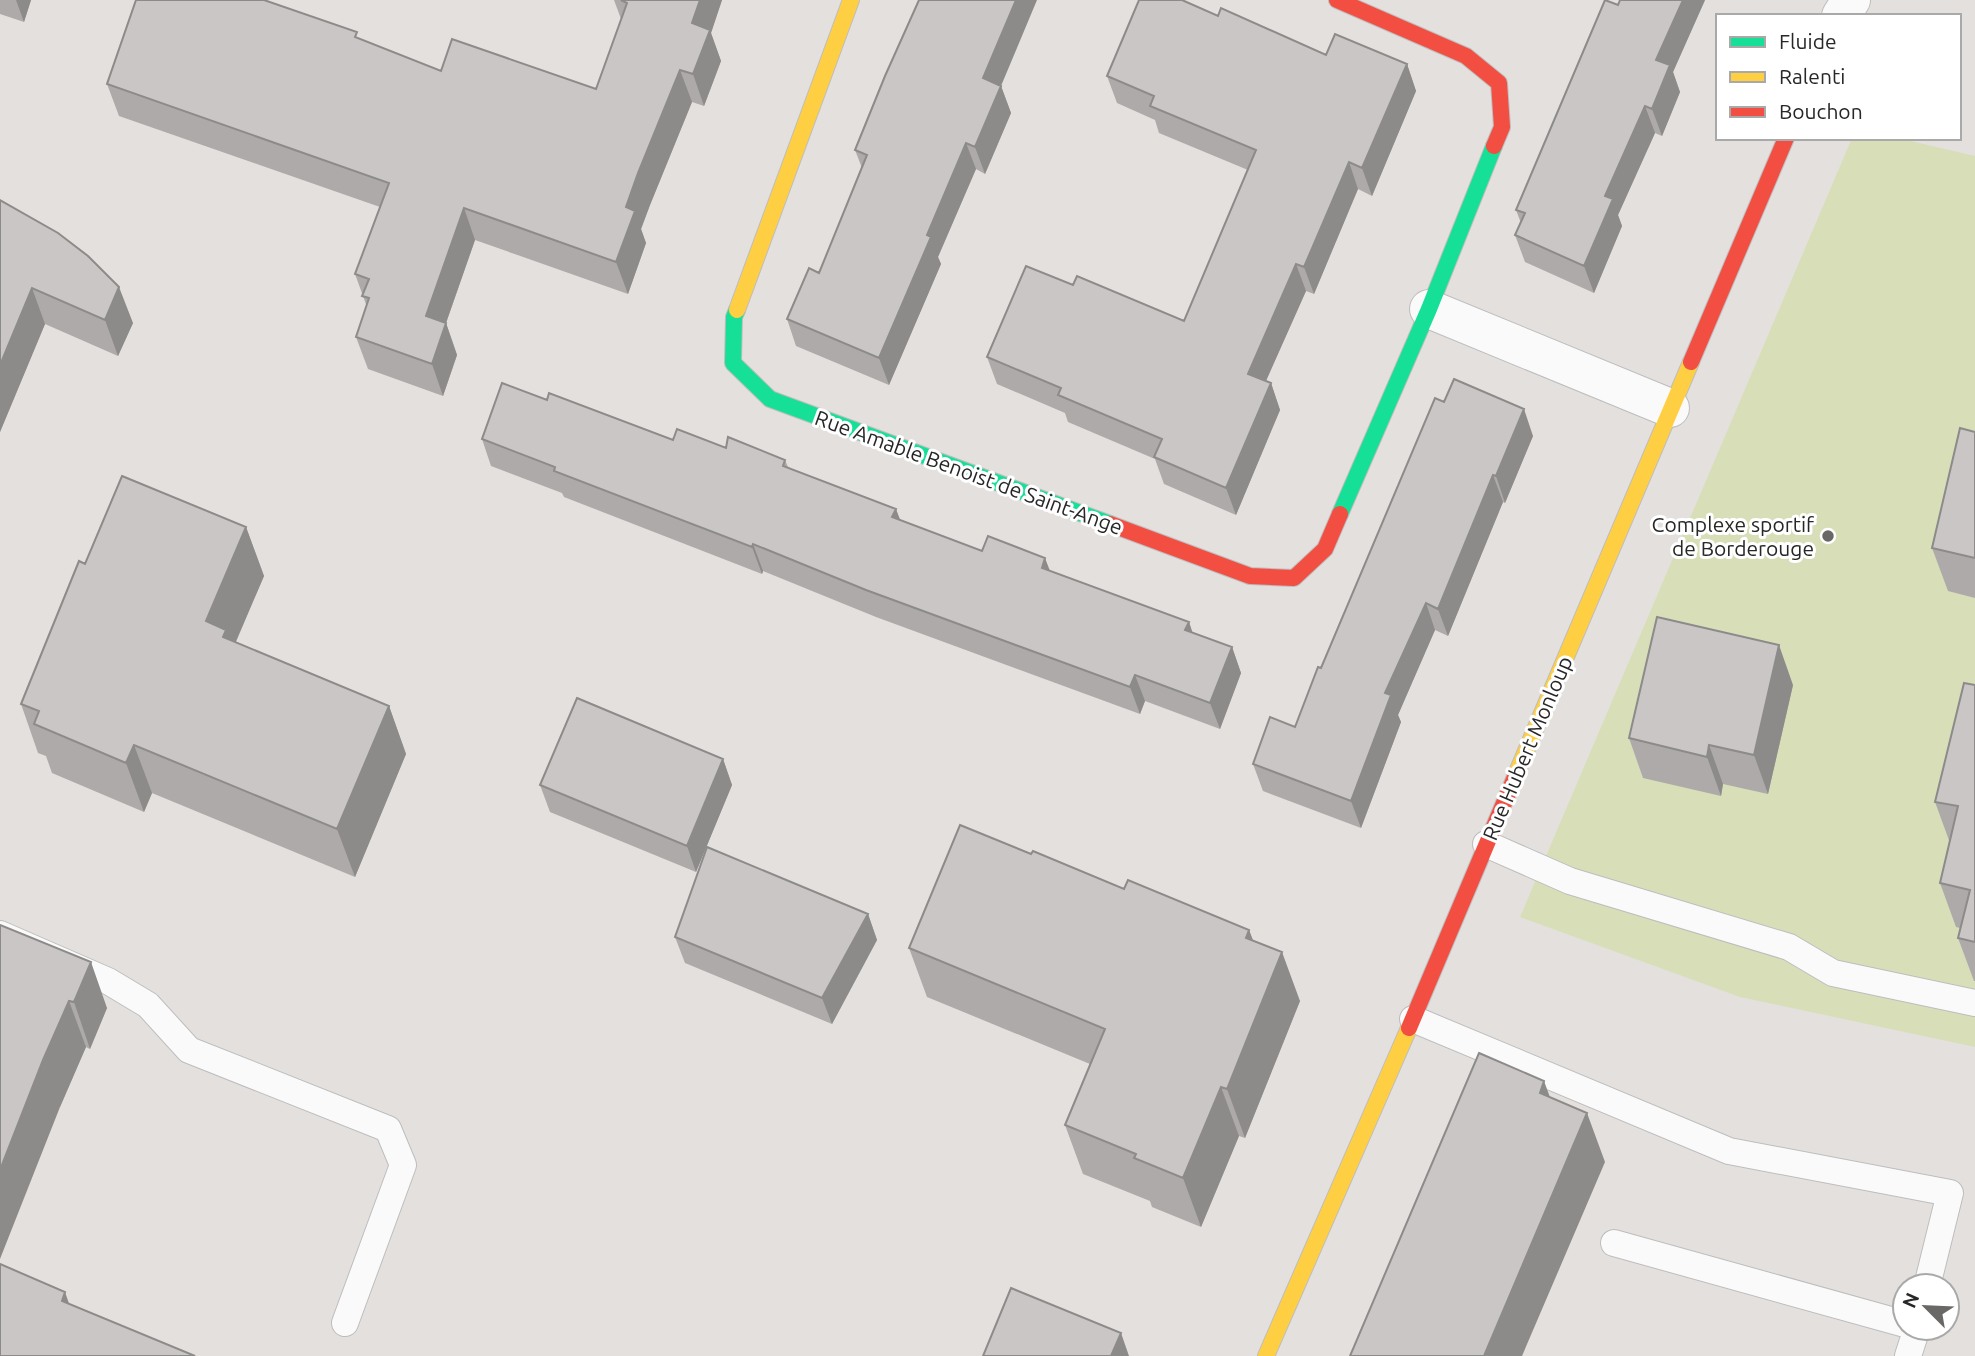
<svg xmlns="http://www.w3.org/2000/svg" width="1975" height="1356" font-family="Ubuntu,sans-serif">
	<rect width="100%" height="100%" fill="#e4e0de"/>
	<path fill="#d8dfb8" d="M 1852,138 L 1898,138 L 1975,156 L 1975,1047 L 1740,997 L 1520,917 Z"/>
	<g fill="none" stroke-linecap="round" stroke-linejoin="round">
		<defs>
			<path id="lane" d="M 1486,844 L 1570,881 L 1789,947 L 1833,973 L 1975,1003
				M 0,934 L 108,981 L 148,1005 L 189,1050 L 388,1129 L 403,1165 L 345,1323
				M 1413,1019 L 1729,1151 L 1950,1193 L 1927,1286
				M 1614,1243 L 1905,1324
				M 1908,1356 L 1917,1328"/>
			<path id="street" d="M 1841,16 L 1851,0
				M 1429,309 L 1670,408"/>
			<path id="fast" d="M 737,310 L 734,317 L 733,363 L 770,399 L 1110,524
				M 1340,514 L 1429,309 L 1494,146"/>
			<path id="slow" d="M 737,310 L 851,0
				M 1515,777 L 1691,362
				M 1266,1356 L 1409,1028"/>
			<path id="jam" d="M 1337,0 L 1466,56 L 1499,83 L 1502,127 L 1494,146
				M 1691,362 L 1786,138
				M 1110,524 L 1250,576 L 1294,578 L 1325,549 L 1340,514
				M 1409,1028 L 1515,777"/>
		</defs>
		<use href="#lane" stroke="#bebdbe" stroke-width="28"/>
		<use href="#street" stroke="#bebdbe" stroke-width="40"/>
		<use href="#fast" stroke="#bebdbe" stroke-width="18"/>
		<use href="#slow" stroke="#bebdbe" stroke-width="18"/>
		<use href="#jam" stroke="#bebdbe" stroke-width="18"/>
		<use href="#lane" stroke="#fbfafa" stroke-width="26"/>
		<use href="#street" stroke="#fbfafa" stroke-width="38"/>
		<use href="#fast" stroke="#16e098" stroke-width="16"/>
		<use href="#slow" stroke="#ffcf43" stroke-width="16"/>
		<use href="#jam" stroke="#f24e42" stroke-width="16"/>
	</g>
	<path fill="#adaaa9" d="M 0,0 L 31,0 L 24,22 L 0,14 Z
		M 614,0 L 722,0 L 711,33 L 721,61 L 704,106 L 692,102 L 650,205 L 641,229 L 646,243 L 628,294 L 475,240 L 446,323 L 457,355 L 443,396 L 368,369 L 356,337 L 367,307 L 355,274 L 380,207 L 119,116 L 107,84 L 360,39 L 441,71 L 596,89 L 621,19 Z
		M 1620,0 L 1705,0 L 1673,72 L 1680,92 L 1662,136 L 1655,133 L 1618,215 L 1622,226 L 1594,293 L 1525,262 L 1515,235 L 1521,223 L 1516,210 Z
		M 1218,16 L 1326,55 L 1407,64 L 1416,91 L 1372,196 L 1358,189 L 1314,294 L 1306,291 L 1266,381 L 1271,383 L 1280,410 L 1236,515 L 1164,484 L 1155,459 L 1068,422 L 1065,413 L 997,384 L 987,357 L 1073,285 L 1184,321 L 1248,170 L 1159,133 L 1155,120 L 1117,103 L 1107,76 Z
		M 1001,86 L 1011,113 L 985,174 L 976,169 L 938,257 L 941,264 L 889,385 L 796,346 L 787,319 L 819,273 L 862,168 L 855,150 Z
		M 0,200 L 133,323 L 118,356 L 45,324 L 0,432 Z
		M 1435,398 L 1533,436 L 1505,503 L 1503,502 L 1448,636 L 1435,630 L 1398,715 L 1401,722 L 1361,828 L 1263,791 L 1253,764 L 1295,727 L 1321,668 Z
		M 547,400 L 673,440 L 726,448 L 785,460 L 788,467 L 901,520 L 982,551 L 1050,571 L 1189,622 L 1192,632 L 1232,647 L 1241,673 L 1220,729 L 1145,701 L 1140,714 L 876,617 L 763,571 L 762,574 L 564,497 L 562,493 L 491,466 L 482,439 Z
		M 1975,432 L 1975,598 L 1948,591 L 1932,548 Z
		M 246,527 L 264,576 L 236,642 L 389,706 L 406,754 L 355,877 L 152,793 L 144,812 L 52,773 L 46,756 L 38,753 L 21,704 L 85,564 Z
		M 1793,685 L 1768,794 L 1723,784 L 1721,796 L 1643,778 L 1629,738 Z
		M 1975,685 L 1975,981 L 1974,981 L 1958,938 L 1960,928 L 1956,927 L 1940,883 L 1950,843 L 1935,802 Z
		M 723,759 L 732,785 L 696,872 L 550,812 L 540,785 Z
		M 1031,854 L 1124,889 L 1249,930 L 1253,940 L 1300,1001 L 1245,1138 L 1239,1136 L 1201,1227 L 1152,1207 L 1150,1201 L 1083,1174 L 1065,1125 L 1090,1064 L 927,997 L 909,948 Z
		M 868,914 L 877,940 L 832,1024 L 685,963 L 675,937 Z
		M 0,925 L 107,1008 L 90,1049 L 86,1047 L 60,1107 Z"/>
	<path fill="#8d8b8a" d="M 16,0 L 31,0 L 24,22 Z
		M 700,0 L 722,0 L 711,33 L 721,61 L 704,106 L 693,74 L 692,23 Z
		M 1016,0 L 1037,0 L 1001,86 L 1011,113 L 985,174 L 975,147 L 983,78 Z
		M 1683,0 L 1705,0 L 1673,72 L 1680,92 L 1662,136 L 1652,109 L 1656,60 Z
		M 1407,64 L 1416,91 L 1372,196 L 1362,168 Z
		M 680,70 L 692,102 L 650,205 L 641,229 L 646,243 L 628,294 L 616,262 L 626,207 L 638,173 Z
		M 1645,106 L 1655,133 L 1618,215 L 1622,226 L 1594,293 L 1584,266 L 1605,196 Z
		M 966,143 L 976,169 L 938,257 L 941,264 L 889,385 L 879,358 L 927,235 Z
		M 1349,162 L 1358,189 L 1314,294 L 1304,267 Z
		M 464,208 L 475,240 L 446,323 L 457,355 L 443,396 L 432,364 L 426,316 Z
		M 1296,264 L 1306,291 L 1257,401 L 1248,374 Z
		M 119,287 L 133,323 L 118,356 L 105,320 Z
		M 32,288 L 45,324 L 0,432 L 0,365 Z
		M 1271,383 L 1280,410 L 1236,515 L 1226,488 Z
		M 1524,409 L 1533,436 L 1505,503 L 1496,476 Z
		M 1493,475 L 1503,502 L 1448,636 L 1438,609 Z
		M 896,509 L 906,535 L 892,517 Z
		M 246,527 L 264,576 L 233,648 L 206,621 Z
		M 753,544 L 763,571 L 762,574 L 752,547 Z
		M 1045,558 L 1055,584 L 1042,568 Z
		M 1426,603 L 1435,630 L 1398,715 L 1401,722 L 1361,828 L 1351,801 L 1385,693 Z
		M 1189,622 L 1198,649 L 1185,630 Z
		M 1779,645 L 1793,685 L 1768,794 L 1754,755 Z
		M 1232,647 L 1241,673 L 1220,729 L 1210,703 Z
		M 1135,675 L 1145,701 L 1140,714 L 1130,687 Z
		M 389,706 L 406,754 L 355,877 L 337,829 Z
		M 134,745 L 152,793 L 144,812 L 126,763 Z
		M 1709,745 L 1723,784 L 1721,796 L 1707,757 Z
		M 723,759 L 732,785 L 696,872 L 687,846 Z
		M 868,914 L 877,940 L 832,1024 L 822,998 Z
		M 1249,930 L 1267,979 L 1246,938 Z
		M 1282,952 L 1300,1001 L 1245,1138 L 1227,1089 Z
		M 91,962 L 107,1008 L 90,1049 L 74,1002 Z
		M 69,1001 L 86,1047 L 60,1107 L 0,1259 L 0,1170 L 43,1060 Z
		M 1544,1081 L 1562,1130 L 1540,1093 Z
		M 1221,1087 L 1239,1136 L 1201,1227 L 1183,1178 Z
		M 1587,1113 L 1605,1162 L 1522,1356 L 1484,1356 Z
		M 65,1292 L 81,1338 L 62,1301 Z
		M 1121,1333 L 1129,1356 L 1111,1356 Z"/>
	<path fill="#c9c6c5" stroke="#8d8b8a" stroke-width="2" d="M 136,0 L 264,0 L 357,32 L 355,37 L 441,71 L 452,39 L 596,89 L 627,3 L 621,0 L 700,0 L 692,23 L 710,30 L 693,74 L 680,70 L 638,173 L 626,207 L 635,211 L 616,262 L 464,208 L 426,316 L 446,323 L 432,364 L 356,337 L 369,298 L 362,296 L 369,279 L 355,274 L 389,183 L 107,84 Z
		M 919,0 L 1016,0 L 983,78 L 1001,86 L 975,147 L 966,143 L 927,235 L 931,237 L 879,358 L 787,319 L 809,268 L 819,273 L 867,155 L 855,150 L 885,76 Z
		M 1139,0 L 1182,0 L 1218,16 L 1221,8 L 1326,55 L 1335,34 L 1407,64 L 1362,168 L 1349,162 L 1304,267 L 1296,264 L 1248,374 L 1271,383 L 1226,488 L 1154,457 L 1162,439 L 1058,395 L 1061,388 L 987,357 L 1026,266 L 1073,285 L 1077,276 L 1184,321 L 1256,150 L 1150,106 L 1154,96 L 1107,76 Z
		M 1605,0 L 1618,5 L 1620,0 L 1683,0 L 1656,60 L 1670,65 L 1652,109 L 1645,106 L 1605,196 L 1613,199 L 1584,266 L 1515,235 L 1525,213 L 1516,210 Z
		M 0,200 L 58,233 L 88,256 L 119,287 L 105,320 L 32,288 L 0,365 Z
		M 1454,379 L 1524,409 L 1496,476 L 1493,475 L 1438,609 L 1426,603 L 1385,693 L 1391,695 L 1351,801 L 1253,764 L 1270,717 L 1295,727 L 1318,667 L 1321,668 L 1435,398 L 1444,402 Z
		M 502,383 L 547,400 L 549,393 L 673,440 L 677,429 L 726,448 L 728,437 L 785,460 L 783,466 L 896,509 L 892,517 L 982,551 L 988,536 L 1045,558 L 1042,568 L 1189,622 L 1185,630 L 1232,647 L 1210,703 L 1135,675 L 1130,687 L 866,590 L 753,544 L 752,547 L 554,471 L 555,467 L 482,439 Z
		M 1960,428 L 1975,432 L 1975,558 L 1932,548 Z
		M 122,476 L 246,527 L 206,621 L 226,630 L 223,637 L 389,706 L 337,829 L 134,745 L 126,763 L 34,724 L 39,711 L 21,704 L 79,561 L 85,564 Z
		M 1657,617 L 1779,645 L 1754,755 L 1709,745 L 1707,757 L 1629,738 Z
		M 1964,683 L 1975,685 L 1975,942 L 1958,938 L 1970,890 L 1940,883 L 1958,806 L 1935,802 Z
		M 577,698 L 723,759 L 687,846 L 540,785 Z
		M 960,825 L 1031,854 L 1033,851 L 1124,889 L 1128,880 L 1249,930 L 1246,938 L 1282,952 L 1227,1089 L 1221,1087 L 1183,1178 L 1134,1158 L 1136,1154 L 1065,1125 L 1105,1029 L 909,948 Z
		M 707,847 L 868,914 L 822,998 L 675,937 Z
		M 0,925 L 91,962 L 74,1002 L 69,1001 L 43,1060 L 0,1170 Z
		M 1479,1053 L 1544,1081 L 1540,1093 L 1587,1113 L 1484,1356 L 1350,1356 Z
		M 0,1264 L 65,1292 L 62,1301 L 195,1356 L 0,1356 Z
		M 1011,1288 L 1121,1333 L 1111,1356 L 983,1356 Z"/>
	<circle fill="#696867" stroke="#fff" stroke-width="2.5" cx="1828" cy="536" r="7"/>
	<g text-anchor="middle" dominant-baseline="central" stroke-width="6" stroke-linejoin="round" paint-order="stroke">
		<g font-size="21" fill="#272727" stroke="#fff">
			<text transform="translate(969 472) rotate(20)">Rue Amable Benoist de Saint-Ange</text>
			<text transform="translate(1527 748) rotate(-67)">Rue Hubert Monloup</text>
		</g>
		<g font-size="21" fill="#272727" stroke="#fff" text-anchor="end">
			<text x="1814" y="524">Complexe sportif<tspan x="1814" dy="24">de Borderouge</tspan></text>
		</g>
	</g>
	<rect x="1716" y="14" width="245" height="126" fill="#ffffff" stroke="#a9a9a9" stroke-width="2"/>
	<rect x="1730" y="37" width="35" height="10" fill="#16e098" stroke="#a9a9a9" stroke-width="2"/>
	<text x="1779" y="49" font-size="21" fill="#272727">Fluide</text>
	<rect x="1730" y="72" width="35" height="10" fill="#ffcf43" stroke="#a9a9a9" stroke-width="2"/>
	<text x="1779" y="84" font-size="21" fill="#272727">Ralenti</text>
	<rect x="1730" y="107" width="35" height="10" fill="#f24e42" stroke="#a9a9a9" stroke-width="2"/>
	<text x="1779" y="119" font-size="21" fill="#272727">Bouchon</text>
	<g transform="translate(1926 1307) rotate(294)"><circle r="33" fill="#ffffff" stroke="#a9a9a9" stroke-width="2"/>
	<path d="M0-5L12 26L0 18L-12 26Z" fill="#696867"/>
	<text y="-10" font-size="19" font-weight="bold" text-anchor="middle" fill="#272727">N</text>
	</g>
</svg>
